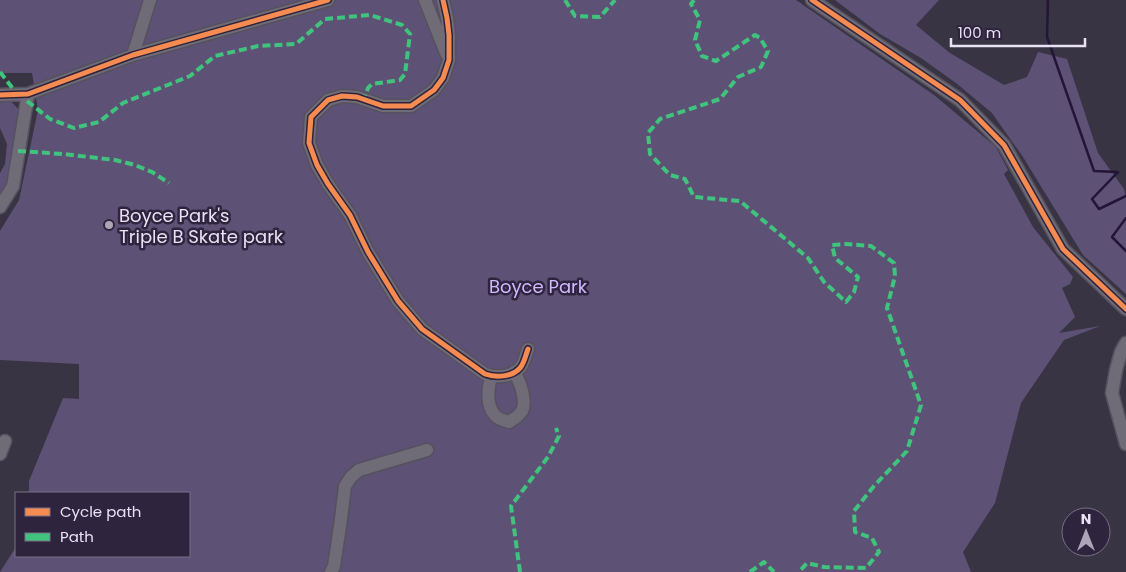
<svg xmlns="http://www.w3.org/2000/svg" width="1126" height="572" font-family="Poppins,sans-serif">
	<rect width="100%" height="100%" fill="#393443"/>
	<path fill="#5e5176" d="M 0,0 L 796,0 L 934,95 L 996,147 L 1008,170 L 1004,174 L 1033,227 L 1073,277 L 1070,284 L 1062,288 L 1075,317 L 1059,333 L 1100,326 L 1064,340 L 1021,403 L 995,503 L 963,552 L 971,572 L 0,572 L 16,547 L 16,556 L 189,556 L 189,493 L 29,493 L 29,481 L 63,398 L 79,399 L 79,364 L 0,360 L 0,231 L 19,200 L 38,110 L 32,73 L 0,73 Z
		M 835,0 L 939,0 L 916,25 L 950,53 L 1004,85 L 1027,77 L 1038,52 L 1067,59 L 1098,153 L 1124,189 L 1126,198 L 1126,294 L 1083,255 L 1023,157 L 992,113 L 956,83 L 921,58 L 880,34 Z
		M 9,99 L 20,111 L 9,183 L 0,197 L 0,173 L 5,164 L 7,144 L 0,128 L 0,100 Z"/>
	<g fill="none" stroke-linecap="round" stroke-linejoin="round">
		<path stroke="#231538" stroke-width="2.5" d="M 1048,0 L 1047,37 L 1094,171 L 1118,172 L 1092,199 L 1099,209 L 1126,196
			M 1126,218 L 1112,237 L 1126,251"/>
		<defs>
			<path id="minor" d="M 425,0 L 446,53
				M 443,0 L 447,18 L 449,35 L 449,60 L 443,78 L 434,90 L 411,106 L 383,106 L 357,97 L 342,96 L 328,100 L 311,117 L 309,143 L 317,165 L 328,184 L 350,215 L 368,252 L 398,301 L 422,329 L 485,374 C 496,378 512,377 520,368 C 524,364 526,354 528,349
				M 812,0 L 960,100 L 1004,145 L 1063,249 L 1126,309
				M 133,55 L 150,0
				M 0,95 L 28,94 L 133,55 L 328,0
				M 0,207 L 13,186 L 28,94
				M 1126,343 L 1121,352 L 1116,370 L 1112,393 L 1126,444
				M 491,377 C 488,387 486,405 494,414 C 497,419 503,420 509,422 C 514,419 518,417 522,411 C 527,401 520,381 514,372
				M 0,454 L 5,441
				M 331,572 L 334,566 L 341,519 L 345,486 L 351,477 L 359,470 L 427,450"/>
		</defs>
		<use href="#minor" stroke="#55515e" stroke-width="15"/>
		<use href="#minor" stroke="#6f6b77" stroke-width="12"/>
		<path stroke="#40c37c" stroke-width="4" stroke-dasharray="8 4" stroke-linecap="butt" d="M 565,0 L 575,16 L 600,17 L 615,0
			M 694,0 L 691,4 L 700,20 L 695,40 L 702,56 L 716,61 L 755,35 L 760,38 L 768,51 L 761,67 L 738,77 L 720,99 L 660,119 L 648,133 L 650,154 L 670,175 L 685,179 L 694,197 L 740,201 L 808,258 L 824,282 L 846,302 L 854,292 L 858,277 L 835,258 L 832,245 L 846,244 L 871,246 L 894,263 L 895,276 L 887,308 L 921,405 L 907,451 L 874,486 L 854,511 L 855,532 L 872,538 L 879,552 L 866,568 L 824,567 L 807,563 L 799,572
			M 0,72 L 17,94
			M 27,101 L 50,119 L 74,128 L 99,122 L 123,103 L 190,76 L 215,56 L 258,46 L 296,44 L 325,19 L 370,15 L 402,25 L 410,34 L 405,74 L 400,80 L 372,84 L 368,88 L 364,99
			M 18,151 L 63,154 L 115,160 L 135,165 L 152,172 L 169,183
			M 520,572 L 511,506 L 548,457 L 559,436 L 556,428
			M 750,572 L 764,562 L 774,572"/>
		<defs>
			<path id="cycleway" d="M 443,0 L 447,18 L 449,35 L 449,60 L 443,78 L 434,90 L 411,106 L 383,106 L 357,97 L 342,96 L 328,100 L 311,117 L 309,143 L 317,165 L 328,184 L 350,215 L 368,252 L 398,301 L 422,329 L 485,374 C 496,378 512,377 520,368 C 524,364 526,354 528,349
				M 812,0 L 960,100 L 1004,145 L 1063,249 L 1126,309
				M 0,95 L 28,94 L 133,55 L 328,0"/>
		</defs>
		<use href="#cycleway" stroke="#2e243e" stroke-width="8"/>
		<use href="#cycleway" stroke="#f68b52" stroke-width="5"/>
	</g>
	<circle fill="#aba5b6" stroke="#2e243e" stroke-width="2" cx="109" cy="225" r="5"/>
	<g text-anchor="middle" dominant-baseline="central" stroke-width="5" stroke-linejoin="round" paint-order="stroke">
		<g font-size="18" fill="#e8e2f4" stroke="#2e243e" text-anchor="start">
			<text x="119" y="215">Boyce Park's<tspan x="119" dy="21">Triple B Skate park</tspan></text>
		</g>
		<g font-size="18" fill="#d1b8ff" stroke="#2e243e">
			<text x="538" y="286">Boyce Park</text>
		</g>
	</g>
	<rect x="15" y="492" width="175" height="65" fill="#2e243e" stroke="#787087"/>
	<rect x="25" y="508" width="25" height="8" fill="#f68b52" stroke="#787087"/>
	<text x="60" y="517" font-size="15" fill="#e8e2f4">Cycle path</text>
	<rect x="25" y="533" width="25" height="8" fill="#40c37c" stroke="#787087"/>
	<text x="60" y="542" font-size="15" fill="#e8e2f4">Path</text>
	<g transform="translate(1086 532)"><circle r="24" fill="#2e243e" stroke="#787087"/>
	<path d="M0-4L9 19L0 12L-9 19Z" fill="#aba5b6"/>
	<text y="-8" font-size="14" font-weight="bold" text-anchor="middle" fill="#e8e2f4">N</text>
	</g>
	<path d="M951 38v8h134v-8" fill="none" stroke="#e8e2f4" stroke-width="2.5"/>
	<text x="958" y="38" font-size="15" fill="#e8e2f4" stroke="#2e243e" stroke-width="4" paint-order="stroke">100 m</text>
</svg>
